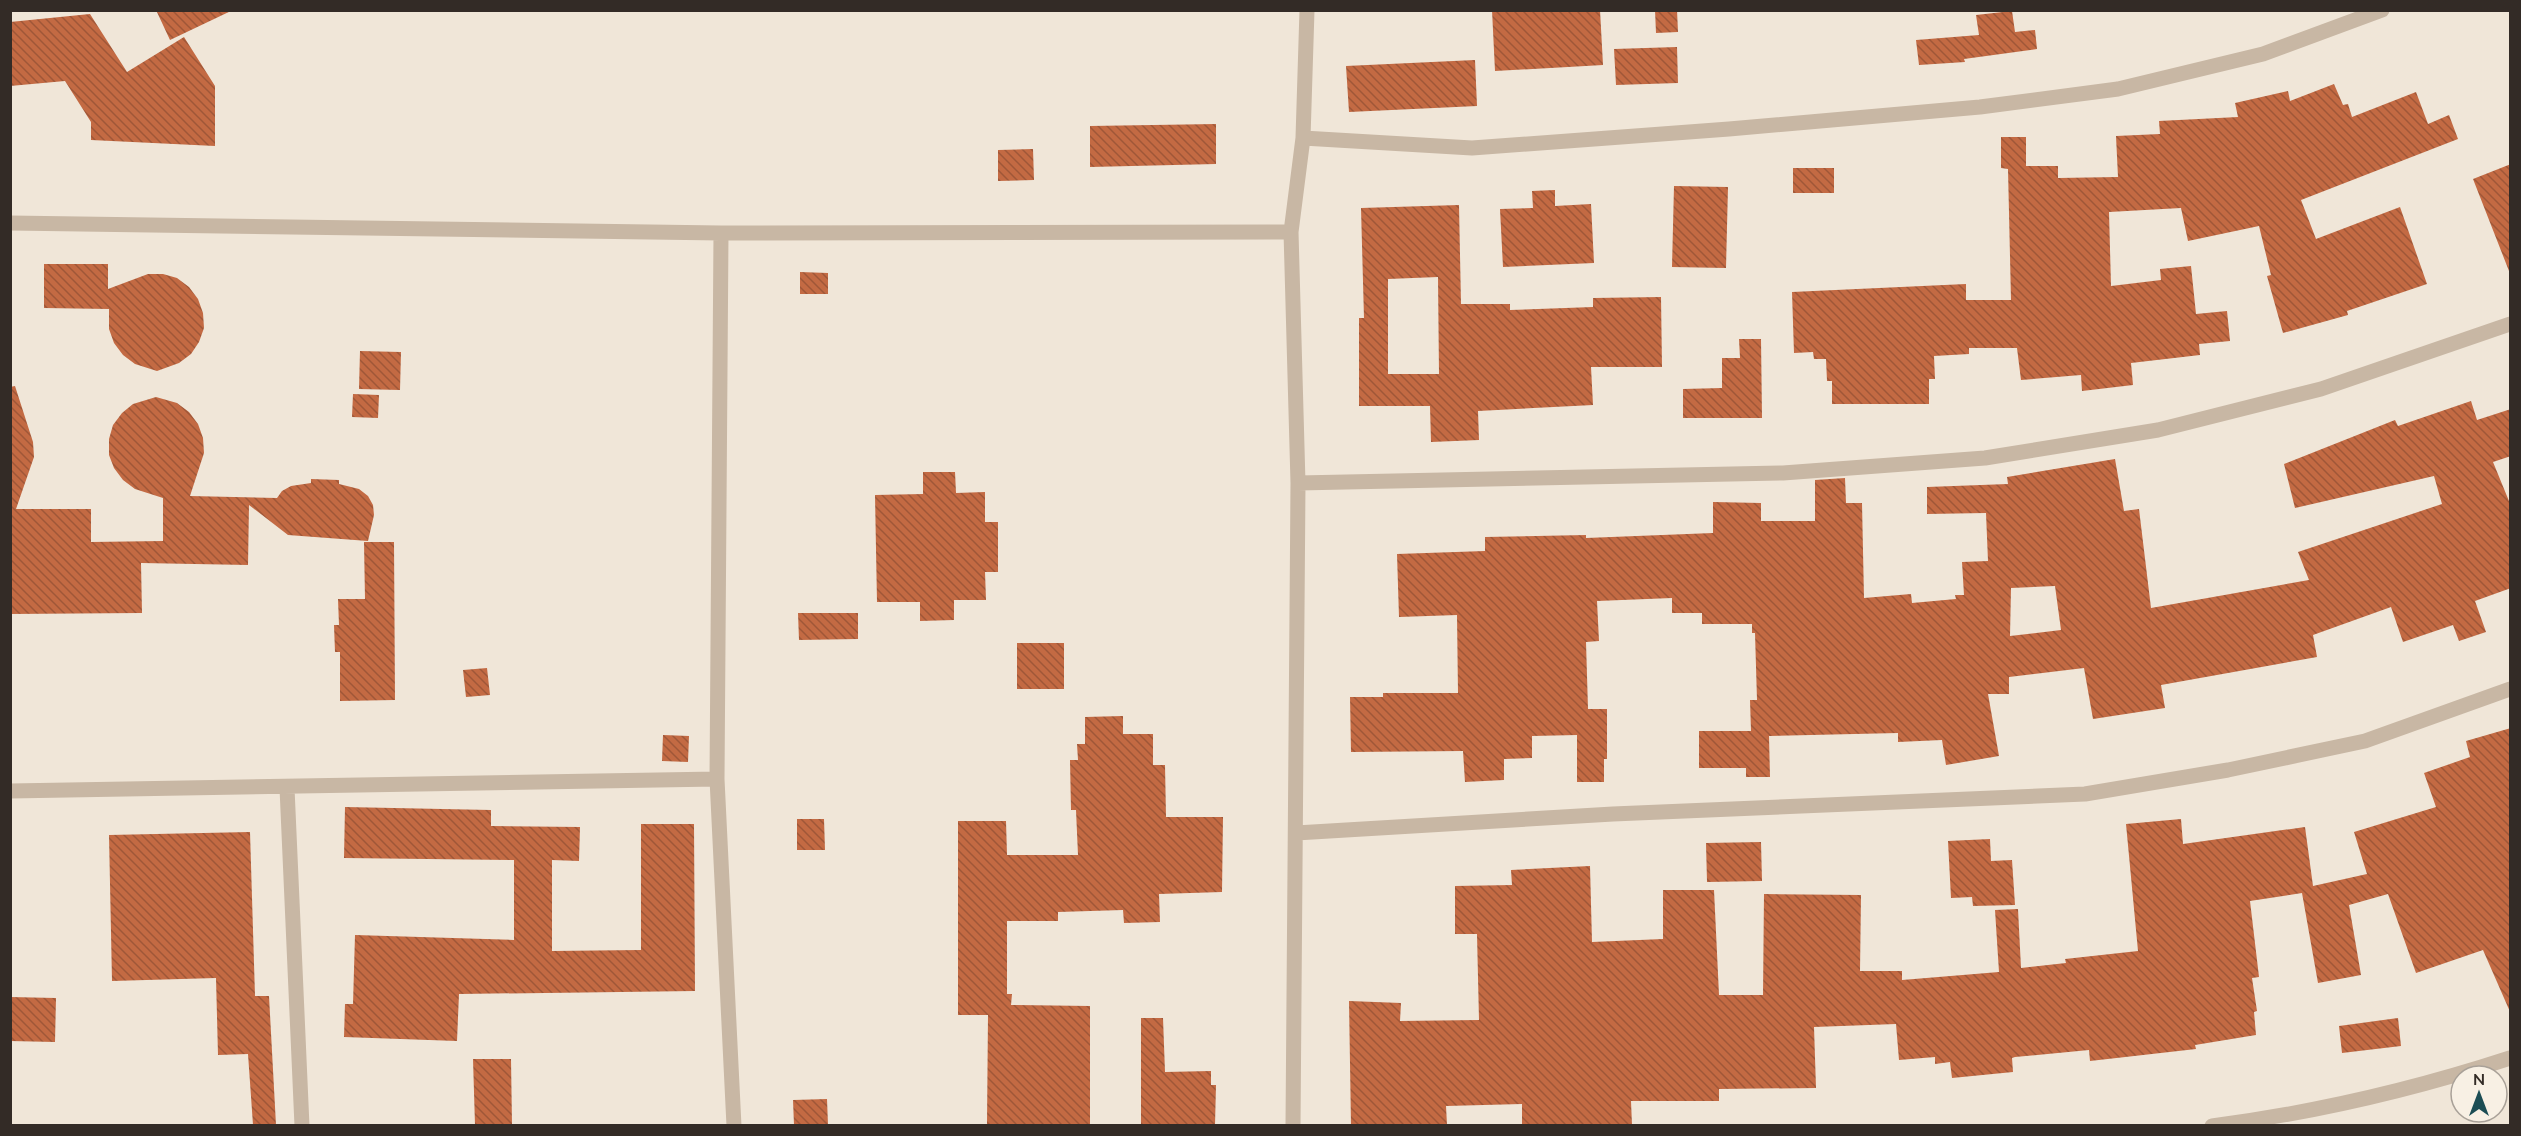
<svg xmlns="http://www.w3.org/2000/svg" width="2521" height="1136" font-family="Mulish,sans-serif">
	<defs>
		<pattern id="building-back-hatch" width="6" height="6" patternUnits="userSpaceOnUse" patternTransform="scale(1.5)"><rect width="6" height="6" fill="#c36a43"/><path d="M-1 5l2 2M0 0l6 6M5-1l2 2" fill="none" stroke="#9f5738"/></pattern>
	</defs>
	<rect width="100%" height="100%" fill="#f0e6d8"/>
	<path fill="url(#building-back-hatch)" fill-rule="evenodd" d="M 156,10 L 233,10 L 170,40 Z
		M 1492,10 L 1600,10 L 1603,65 L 1495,71 Z
		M 1655,10 L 1677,10 L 1678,32 L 1656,33 Z
		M 2012,11 L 2015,32 L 2035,30 L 2037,49 L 1964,59 L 1965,62 L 1919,65 L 1916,40 L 1979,35 L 1976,15 Z
		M 90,14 L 127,72 L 184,37 L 215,86 L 215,146 L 91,140 L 91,122 L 65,81 L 10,86 L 10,22 Z
		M 1677,47 L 1678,83 L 1616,85 L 1614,49 Z
		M 1475,60 L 1477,106 L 1349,112 L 1346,66 Z
		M 2334,84 L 2343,105 L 2348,104 L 2352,117 L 2416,92 L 2428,124 L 2449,115 L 2458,139 L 2301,200 L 2316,239 L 2400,207 L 2427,284 L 2347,311 L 2348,315 L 2283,333 L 2267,276 L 2271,275 L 2259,226 L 2188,241 L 2181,208 L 2109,212 L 2111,286 L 2161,280 L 2160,269 L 2191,266 L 2196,314 L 2227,311 L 2230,341 L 2199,344 L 2200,355 L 2131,363 L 2133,385 L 2082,391 L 2081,375 L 2021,380 L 2017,348 L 1969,348 L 1969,354 L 1934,356 L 1935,379 L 1929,379 L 1929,404 L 1832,404 L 1832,381 L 1827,381 L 1826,359 L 1814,359 L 1813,352 L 1794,353 L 1792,292 L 1966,284 L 1966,300 L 2011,300 L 2008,169 L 2001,168 L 2001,137 L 2026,137 L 2026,166 L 2058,166 L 2058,178 L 2118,177 L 2116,136 L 2160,134 L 2159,121 L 2238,117 L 2235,103 L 2288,91 L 2290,101 Z
		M 1216,124 L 1216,164 L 1090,167 L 1090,126 Z
		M 1033,149 L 1034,180 L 998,181 L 998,150 Z
		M 2511,164 L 2511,270 L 2509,271 L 2473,179 Z
		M 1793,168 L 1834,168 L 1834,193 L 1793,193 Z
		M 1674,186 L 1728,187 L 1726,268 L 1672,267 Z
		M 1555,190 L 1555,206 L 1591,204 L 1594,263 L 1503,267 L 1500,209 L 1533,208 L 1532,191 Z
		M 1459,205 L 1461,304 L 1510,304 L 1510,310 L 1593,307 L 1593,298 L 1661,297 L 1662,367 L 1591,367 L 1593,405 L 1478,411 L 1479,440 L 1431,442 L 1430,406 L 1359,406 L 1359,318 L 1364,318 L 1361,208 ZM 1438,277 L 1439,374 L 1388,374 L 1388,279 Z
		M 44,264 L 108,264 L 108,289 L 148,274 L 163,274 L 177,278 L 189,287 L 198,299 L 203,313 L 204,328 L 199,342 L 191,354 L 179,363 L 157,371 L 135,364 L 123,355 L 114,343 L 109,329 L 109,309 L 44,308 Z
		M 800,272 L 828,273 L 828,294 L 800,294 Z
		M 1739,339 L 1761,339 L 1762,418 L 1683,418 L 1683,389 L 1722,388 L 1722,358 L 1740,358 Z
		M 360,351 L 401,352 L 400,390 L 359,389 Z
		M 15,386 L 33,442 L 34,457 L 16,509 L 91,509 L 91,542 L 163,541 L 163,498 L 135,489 L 123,480 L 114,468 L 109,455 L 109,439 L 113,425 L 122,413 L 133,404 L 156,397 L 177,403 L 189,412 L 198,424 L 203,438 L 204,453 L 190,496 L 277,498 L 282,491 L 291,486 L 311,483 L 311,479 L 339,480 L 339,484 L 359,489 L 368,496 L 373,505 L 374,515 L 368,541 L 288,535 L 249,505 L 248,565 L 141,563 L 142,613 L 10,614 L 10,387 Z
		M 353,394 L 379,395 L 378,418 L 352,417 Z
		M 2471,401 L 2477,420 L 2511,409 L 2511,456 L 2493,462 L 2511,506 L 2511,588 L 2475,601 L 2486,632 L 2459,641 L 2453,625 L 2403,642 L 2391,607 L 2313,635 L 2317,657 L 2161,685 L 2165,708 L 2093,719 L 2084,668 L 2009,677 L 2009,694 L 1988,694 L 1999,756 L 1946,765 L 1942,740 L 1898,742 L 1898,733 L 1769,736 L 1770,777 L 1746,777 L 1746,768 L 1699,768 L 1699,731 L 1751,731 L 1750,700 L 1757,700 L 1755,633 L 1752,633 L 1752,624 L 1702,624 L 1702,613 L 1672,613 L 1672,598 L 1597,601 L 1599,641 L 1586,642 L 1588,709 L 1607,709 L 1607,759 L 1604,759 L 1604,782 L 1577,782 L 1577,735 L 1532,736 L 1532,758 L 1504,759 L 1504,780 L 1465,782 L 1463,751 L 1351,752 L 1350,697 L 1383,697 L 1383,693 L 1458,693 L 1457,615 L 1399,617 L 1397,554 L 1485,551 L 1485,537 L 1586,535 L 1586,538 L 1713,533 L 1713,502 L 1761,503 L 1761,521 L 1815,521 L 1815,480 L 1845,478 L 1846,503 L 1862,503 L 1864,598 L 1911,594 L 1912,603 L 1956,599 L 1955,595 L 1964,595 L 1962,562 L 1988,561 L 1986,513 L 1927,514 L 1927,487 L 2008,484 L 2007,477 L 2115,459 L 2124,511 L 2139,509 L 2151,608 L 2309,580 L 2298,552 L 2442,504 L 2434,476 L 2295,508 L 2284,464 L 2395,420 L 2398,426 ZM 2055,586 L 2061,630 L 2010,636 L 2011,588 Z
		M 923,472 L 955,472 L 956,493 L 985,492 L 985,522 L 998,522 L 998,572 L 985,572 L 986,600 L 954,600 L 954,620 L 920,621 L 920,602 L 877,602 L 875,495 L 923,494 Z
		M 364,542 L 394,542 L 395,700 L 340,701 L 340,652 L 335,652 L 334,625 L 339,625 L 338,599 L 365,599 Z
		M 798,613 L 858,613 L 858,639 L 799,640 Z
		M 1017,643 L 1064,643 L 1064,689 L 1017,689 Z
		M 487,668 L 490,695 L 466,697 L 463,670 Z
		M 1123,716 L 1123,734 L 1153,734 L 1153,765 L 1165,765 L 1166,817 L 1223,817 L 1222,892 L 1159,894 L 1160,922 L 1124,923 L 1123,910 L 1058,912 L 1058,921 L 1007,921 L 1007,994 L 1012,994 L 1011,1005 L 1090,1006 L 1090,1125 L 987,1125 L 988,1015 L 958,1015 L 958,821 L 1006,821 L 1007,855 L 1078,855 L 1076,810 L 1071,810 L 1070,760 L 1078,760 L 1077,744 L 1085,744 L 1085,717 Z
		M 2511,728 L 2511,1014 L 2483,950 L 2416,973 L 2388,894 L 2349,905 L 2361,975 L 2318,983 L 2302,893 L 2250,901 L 2259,977 L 2252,978 L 2257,1011 L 2254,1012 L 2256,1035 L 2195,1045 L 2196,1049 L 2090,1061 L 2089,1050 L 2015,1057 L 2012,1058 L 2013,1072 L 1952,1078 L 1950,1062 L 1935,1064 L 1935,1057 L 1899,1060 L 1896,1024 L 1814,1027 L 1816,1088 L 1719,1089 L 1719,1101 L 1631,1101 L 1632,1125 L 1522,1125 L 1522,1104 L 1446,1106 L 1447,1125 L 1351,1125 L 1349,1001 L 1401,1003 L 1400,1021 L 1479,1020 L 1477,934 L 1455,934 L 1455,886 L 1512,885 L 1511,870 L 1590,866 L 1592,942 L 1663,939 L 1663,890 L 1714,890 L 1719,995 L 1763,995 L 1764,894 L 1861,895 L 1860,971 L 1902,971 L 1902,980 L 1999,972 L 1995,910 L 2018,909 L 2021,968 L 2066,963 L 2065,959 L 2138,951 L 2126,824 L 2181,819 L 2183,844 L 2305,827 L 2313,886 L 2367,874 L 2354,832 L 2436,807 L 2424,773 L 2470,757 L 2466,741 Z
		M 663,735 L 689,736 L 688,762 L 662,761 Z
		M 345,807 L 491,810 L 491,826 L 580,827 L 579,861 L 552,860 L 552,951 L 641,950 L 641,824 L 694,824 L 695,991 L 459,994 L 457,1041 L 344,1037 L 345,1004 L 353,1004 L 355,935 L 514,940 L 514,860 L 344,858 Z
		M 797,819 L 824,819 L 825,850 L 797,850 Z
		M 250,832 L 255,996 L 269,996 L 276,1125 L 253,1125 L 248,1054 L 218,1055 L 216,978 L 112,981 L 109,835 Z
		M 1990,839 L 1991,861 L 2012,860 L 2015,905 L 1973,906 L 1972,897 L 1951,898 L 1948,841 Z
		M 1761,842 L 1762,881 L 1707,882 L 1706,843 Z
		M 10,997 L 56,998 L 55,1042 L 10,1041 Z
		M 1141,1018 L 1163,1018 L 1165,1072 L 1211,1071 L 1211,1085 L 1216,1085 L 1215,1125 L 1141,1125 Z
		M 2398,1018 L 2401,1046 L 2342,1053 L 2339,1026 Z
		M 473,1059 L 511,1059 L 512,1125 L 475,1125 Z
		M 827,1099 L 828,1125 L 794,1125 L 793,1100 Z"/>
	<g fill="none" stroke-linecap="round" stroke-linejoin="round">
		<path stroke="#c8b7a4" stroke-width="15" d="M 1303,138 L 1472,148 L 1729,129 L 1980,107 L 2118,89 L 2263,54 L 2382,10
			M 10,223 L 721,233 L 1291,232
			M 721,233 L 717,779 L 734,1126
			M 1298,483 L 1783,473 L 1985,458 L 2158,430 L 2321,389 L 2510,324
			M 287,788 L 302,1126
			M 10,791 L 717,779
			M 1296,833 L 1613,814 L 2085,794 L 2228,770 L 2365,741 L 2510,689
			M 1293,1126 L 1298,483 L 1291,232 L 1303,138 L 1307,10
			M 2212,1126 C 2312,1113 2415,1089 2510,1058"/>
	</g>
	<rect width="2521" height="1136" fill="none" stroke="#332b26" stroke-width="24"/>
	<g transform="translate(2479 1094)"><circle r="28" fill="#f8f0e4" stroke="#a9a198" stroke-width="1.5"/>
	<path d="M0-4.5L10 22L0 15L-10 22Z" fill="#1c4d54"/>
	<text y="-9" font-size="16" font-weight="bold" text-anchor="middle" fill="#332b26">N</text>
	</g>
</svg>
